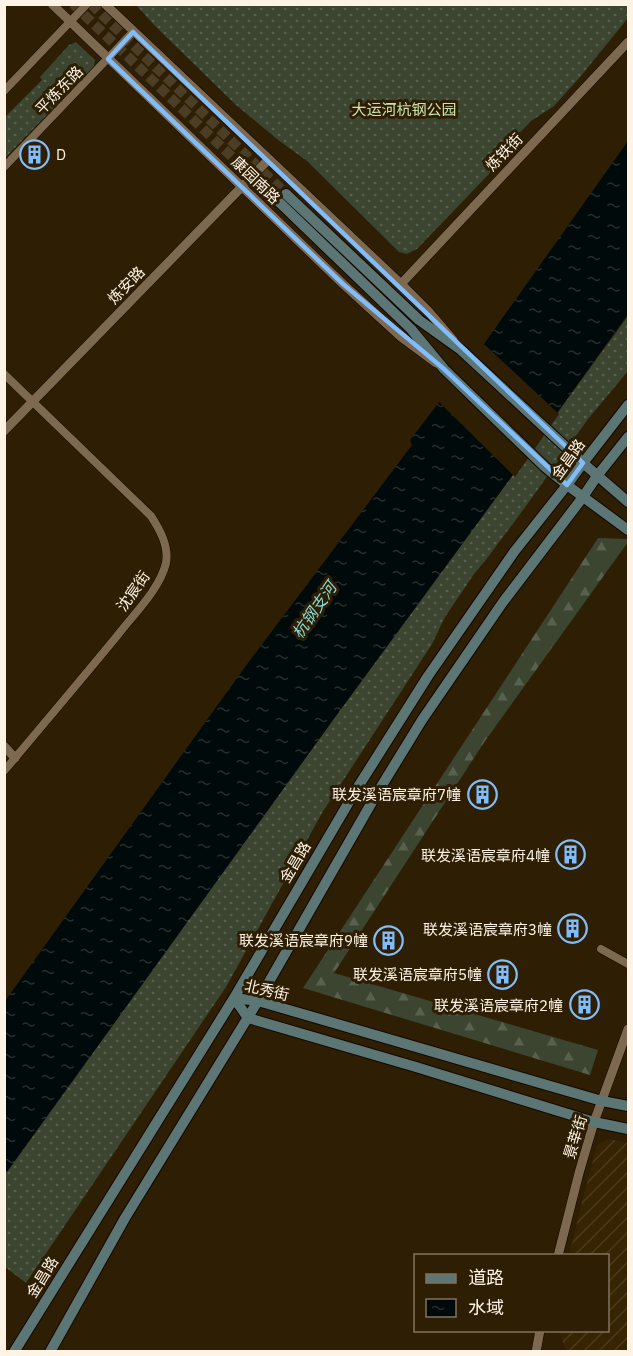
<svg xmlns="http://www.w3.org/2000/svg" width="633" height="1356" font-family="'IBM Plex Sans','Noto Sans SC',sans-serif">
	<defs>
		<pattern id="industrial-furrows" width="10" height="10" patternUnits="userSpaceOnUse" patternTransform="scale(1.5)"><rect width="10" height="10" fill="#372402"/><path d="M-1 1l2-2M0 10L10 0M9 11l2-2" fill="none" stroke="#4b3a1a"/></pattern>
		<pattern id="grass-dots" width="8" height="8" patternUnits="userSpaceOnUse" patternTransform="scale(1.5)"><rect width="8" height="8" fill="#3b4530"/><path d="M2 2h.1M6 6h.1" fill="none" stroke="#58604e" stroke-width="1.8" stroke-linecap="round"/></pattern>
		<pattern id="forest-firs" width="22" height="20" patternUnits="userSpaceOnUse" patternTransform="scale(1.5)"><rect width="22" height="20" fill="#3b4530"/><path d="M5 1l3.5 6h-7zM16 11l3.5 6h-7z" fill="#58604e"/></pattern>
		<pattern id="water-ripples" width="26" height="14" patternUnits="userSpaceOnUse" patternTransform="scale(1.5)"><rect width="26" height="14" fill="#000a0b"/><path d="M2 4q2-2 4 0t4 0M15 11q2-2 4 0t4 0" fill="none" stroke="#262e2e"/></pattern>
	</defs>
	<rect width="100%" height="100%" fill="#2d1e04"/>
	<path fill="url(#industrial-furrows)" d="M 609,1139 L 628,1143 L 628,1351 L 567,1351 L 564,1346 L 559,1331 L 608,1330 L 608,1256 L 569,1255 L 582,1202 L 597,1145 Z"/>
	<path fill="url(#grass-dots)" d="M 628,4 L 628,18 L 580,77 L 554,106 L 531,121 L 506,147 L 489,174 L 417,249 L 407,254 L 399,252 L 307,161 L 277,139 L 236,105 L 155,26 L 136,5 Z
		M 76,42 L 95,60 L 94,66 L 5,158 L 5,117 L 42,80 L 40,77 L 69,45 Z
		M 628,316 L 628,371 L 588,419 L 526,506 L 485,561 L 474,574 L 445,617 L 432,644 L 322,813 L 226,987 L 26,1283 L 5,1267 L 4,1170 L 7,1171 L 333,720 Z"/>
	<path fill="url(#forest-firs)" d="M 598,538 L 628,539 L 628,542 L 485,741 L 334,973 L 598,1050 L 590,1075 L 303,988 Z"/>
	<path fill="url(#water-ripples)" d="M 628,141 L 628,314 L 510,479 L 333,720 L 7,1172 L 5,1170 L 5,1001 L 245,667 L 412,445 L 410,440 L 484,344 Z"/>
	<path fill="#2d1e04" d="M 482,342 L 559,414 L 515,477 L 437,400 Z"/>
	<g fill="none" stroke-linecap="round" stroke-linejoin="round">
		<path stroke="#4c3e26" stroke-width="10" stroke-dasharray="10 5" stroke-linecap="butt" d="M 73,4 L 279,202
			M 91,4 L 286,194"/>
		<defs>
			<path id="minor" d="M 4,91 L 87,4
				M 4,167 L 133,32
				M 4,374 L 151,516 C 160,530 169,546 166,563 C 160,589 133,615 117,636 C 80,681 42,726 4,771
				M 601,949 L 628,964"/>
			<path id="tertiary" d="M 52,4 L 343,284 L 401,337 L 436,363
				M 105,4 L 401,284 L 428,311 L 453,340
				M 401,284 L 628,42
				M 4,431 L 268,160
				M 4,746 L 15,758
				M 558,1256 L 579,1173 L 594,1122 L 628,1029
				M 536,1352 L 540,1330"/>
			<path id="secondary" d="M 286,194 L 419,320 L 461,350 L 583,463 L 628,502
				M 279,202 L 411,329 L 444,369 L 545,467 L 567,485 L 628,530
				M 234,998 L 248,1018 L 416,1067 L 594,1122 L 628,1129
				M 234,998 L 258,1001 L 602,1101 L 628,1106
				M 14,1352 L 234,998 L 356,790 L 428,676 L 514,552 L 567,485 L 583,463 L 628,405
				M 50,1352 L 125,1218 L 258,1001 L 376,795 L 422,720 L 503,602 L 583,497 L 597,476 L 628,437"/>
		</defs>
		<use href="#minor" stroke="#150700" stroke-width="9"/>
		<use href="#tertiary" stroke="#150700" stroke-width="10"/>
		<use href="#secondary" stroke="#150700" stroke-width="12"/>
		<use href="#minor" stroke="#7c694f" stroke-width="8"/>
		<use href="#tertiary" stroke="#7c694f" stroke-width="9"/>
		<use href="#secondary" stroke="#5b7675" stroke-width="10"/>
	</g>
	<path fill="none" stroke="#80bdfa" stroke-width="4.5" stroke-linejoin="round" d="M 133,32 L 583,463 L 567,485 L 444,369 L 343,284 L 108,59 Z"/>
	<defs>
		<symbol id="building-ring" viewBox="-11 -11 22 22"><circle r="9.5" fill="#2d1e04" stroke="#80bdfa" stroke-width="1.5"/><path d="M-4-6H4V6H1V3H-1V6H-4ZM-2.5-4.3h1.7v1.8h-1.7ZM.8-4.3h1.7v1.8H.8ZM-2.5-1h1.7V.8h-1.7ZM.8-1h1.7V.8H.8Z" fill="#80bdfa"/></symbol>
	</defs>
	<g fill-rule="evenodd">
		<use href="#building-ring" x="18" y="138" width="33" height="33"/>
		<use href="#building-ring" x="466" y="778" width="33" height="33"/>
		<use href="#building-ring" x="554" y="838" width="33" height="33"/>
		<use href="#building-ring" x="556" y="912" width="33" height="33"/>
		<use href="#building-ring" x="372" y="924" width="33" height="33"/>
		<use href="#building-ring" x="486" y="958" width="33" height="33"/>
		<use href="#building-ring" x="568" y="988" width="33" height="33"/>
	</g>
	<g text-anchor="middle" dominant-baseline="central" stroke-width="6" stroke-linejoin="round" paint-order="stroke">
		<g font-size="15" fill="#fef3e4" stroke="#2d1e04">
			<text transform="translate(59 90) rotate(-46)">平炼东路</text>
			<text transform="translate(504 152) rotate(-46)">炼铁街</text>
			<text transform="translate(256 180) rotate(44)">康园南路</text>
			<text transform="translate(126 285) rotate(-46)">炼安路</text>
			<text transform="translate(568 459) rotate(-54)">金昌路</text>
			<text transform="translate(133 591) rotate(-55)">沈宸街</text>
			<text transform="translate(295 862) rotate(-59)">金昌路</text>
			<text transform="translate(267 990) rotate(13)">北秀街</text>
			<text transform="translate(575 1137) rotate(-73)">景莘街</text>
			<text transform="translate(42 1277) rotate(-58)">金昌路</text>
		</g>
		<g font-size="15" fill="#cbe4ab" stroke="#2d1e04">
			<text x="404" y="109">大运河杭钢公园</text>
		</g>
		<g font-size="15" fill="#fef3e4" stroke="#2d1e04" text-anchor="end">
			<text x="56" y="154" text-anchor="start">D</text>
			<text x="461" y="794">联发溪语宸章府7幢</text>
			<text x="550" y="855">联发溪语宸章府4幢</text>
			<text x="552" y="929">联发溪语宸章府3幢</text>
			<text x="368" y="940">联发溪语宸章府9幢</text>
			<text x="482" y="974">联发溪语宸章府5幢</text>
			<text x="563" y="1005">联发溪语宸章府2幢</text>
		</g>
		<g font-size="16" font-style="italic" fill="#89dcdb" stroke="#2d1e04">
			<text transform="translate(314 610) rotate(-55)">杭钢支河</text>
		</g>
	</g>
	<rect width="633" height="1356" fill="none" stroke="#fef3e4" stroke-width="12"/>
	<rect x="414" y="1254" width="195" height="78" fill="#2d1e04" stroke="#81735e" stroke-width="1.5"/>
	<rect x="426" y="1274" width="30" height="9" fill="#5b7675" stroke="#81735e" stroke-width="1.5"/>
	<text x="468" y="1284" font-size="18" fill="#fef3e4">道路</text>
	<rect x="426" y="1299" width="30" height="18" fill="url(#water-ripples)" stroke="#81735e" stroke-width="1.5"/>
	<text x="468" y="1314" font-size="18" fill="#fef3e4">水域</text>
</svg>
